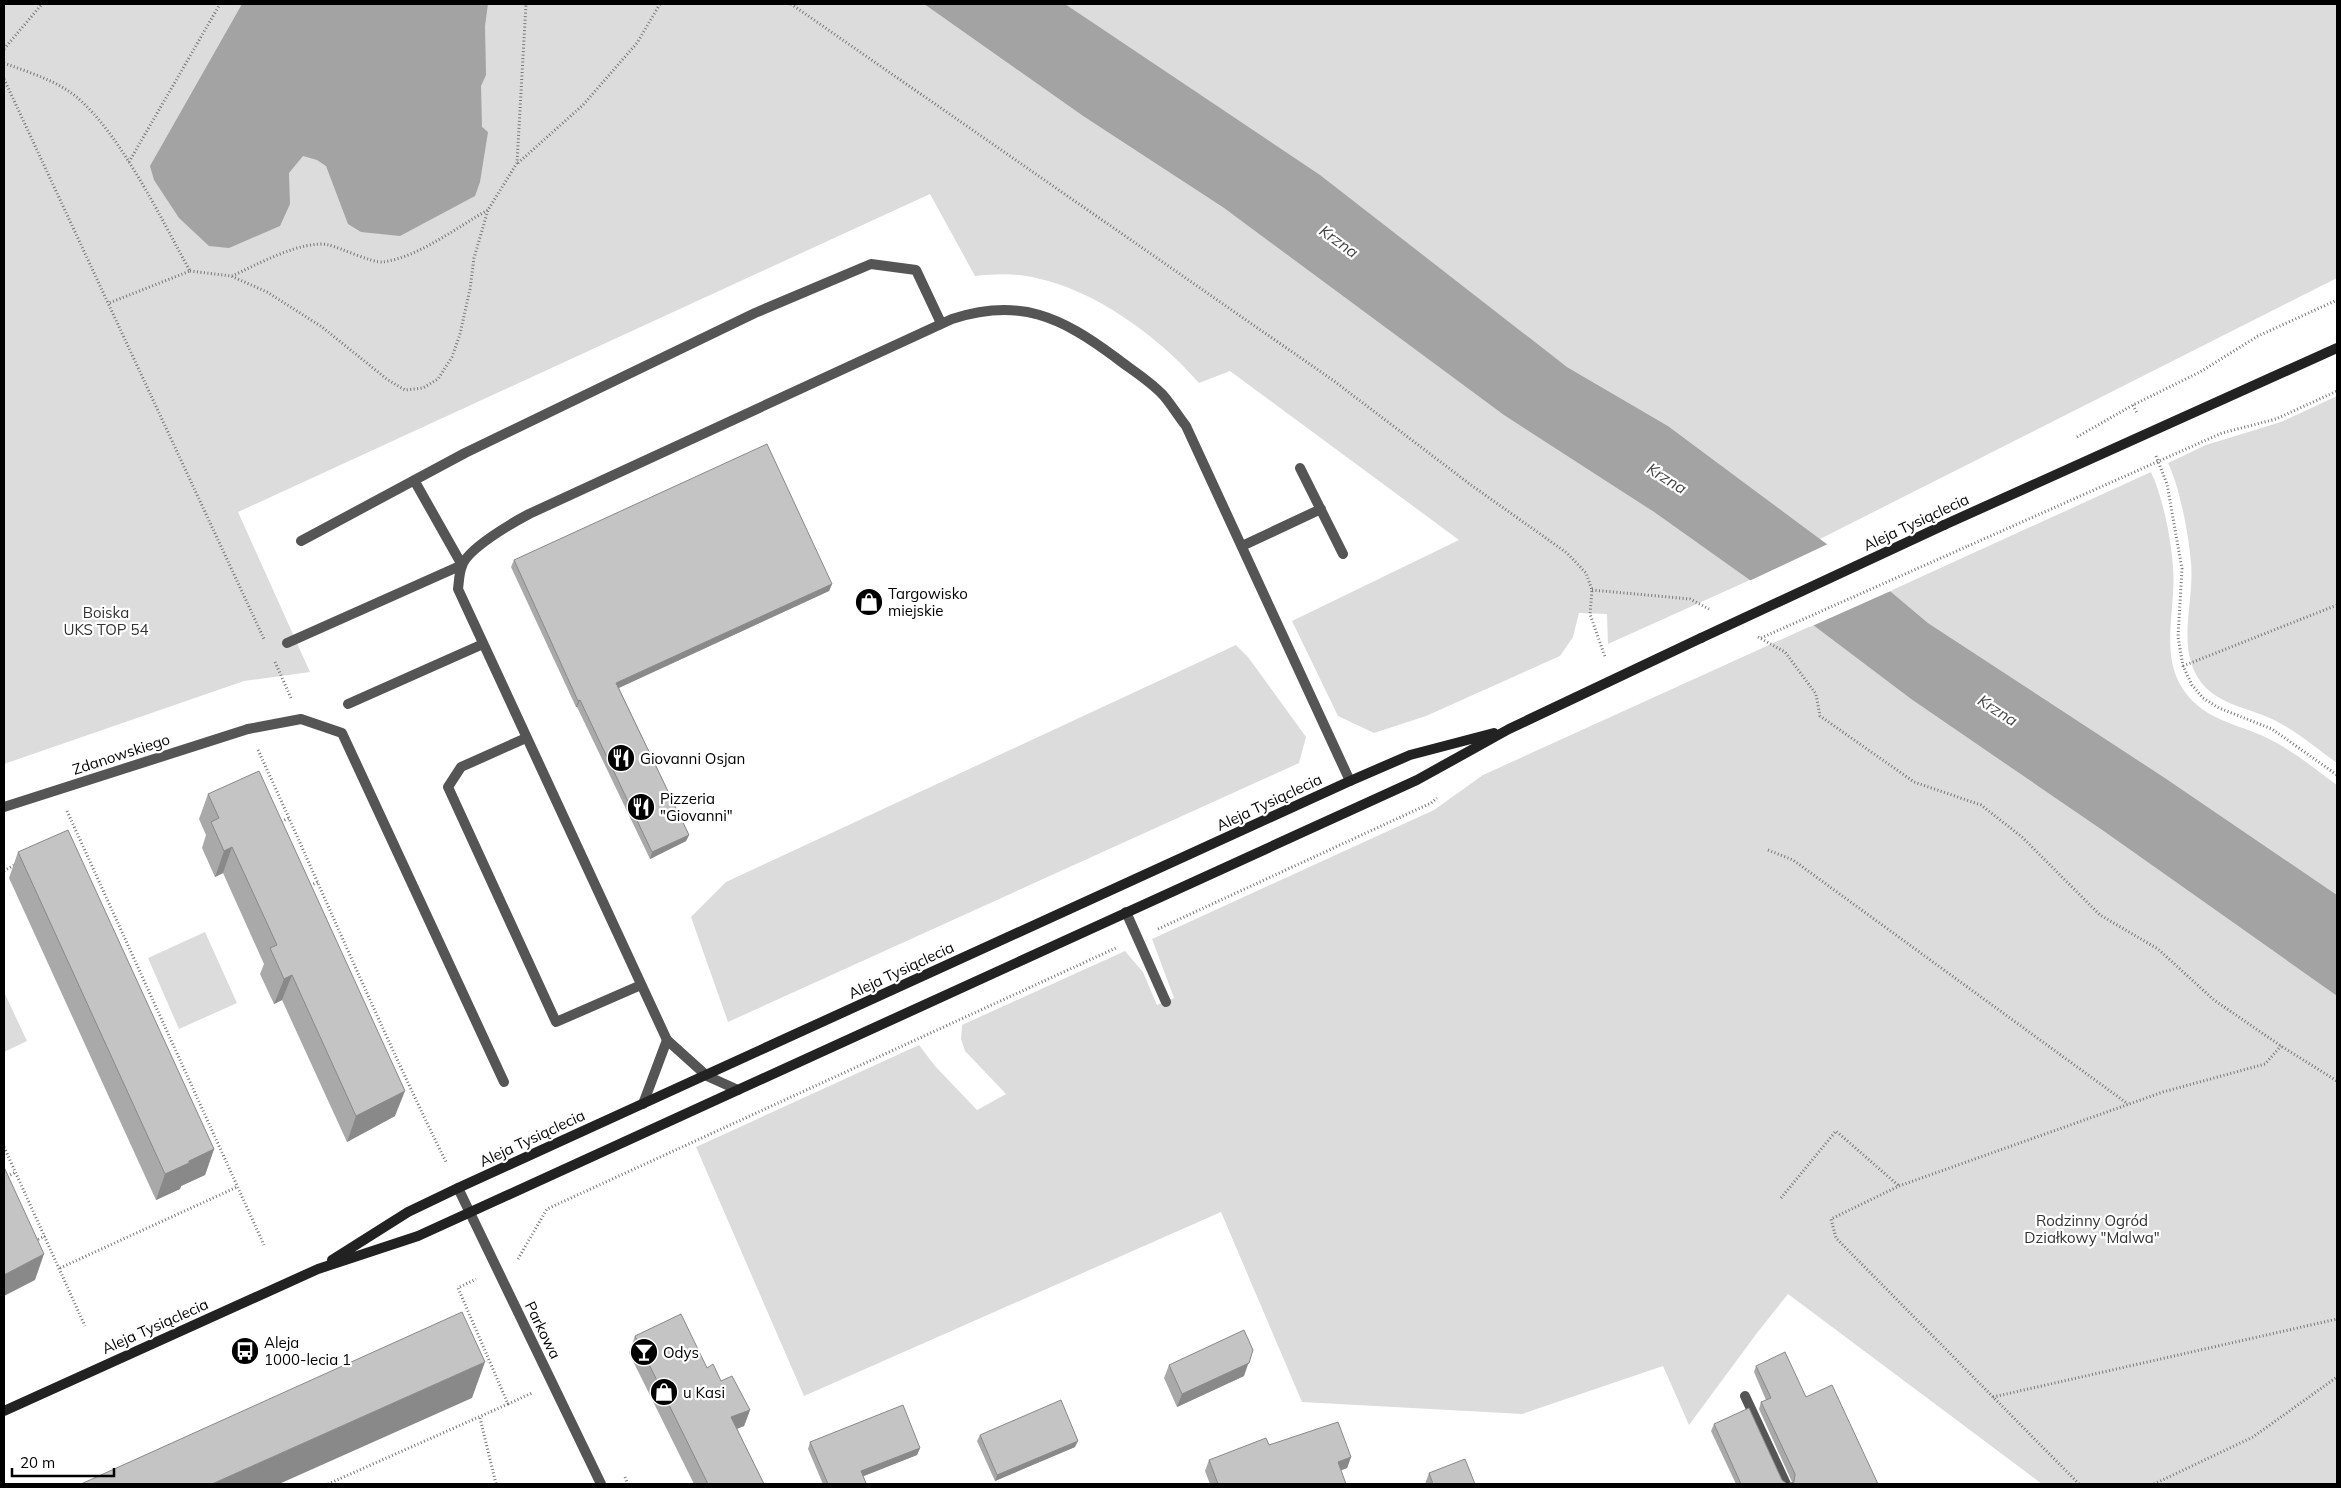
<svg xmlns="http://www.w3.org/2000/svg" width="2341" height="1488" font-family="Mulish,sans-serif">
	<rect width="100%" height="100%" fill="#fff"/>
	<path fill="#dcdcdc" d="M 4,4 L 924,4 L 1083,116 L 1224,208 L 1750,580 L 1608,644 L 1607,614 L 1579,613 L 1573,637 L 1560,656 L 1426,716 L 1374,733 L 1338,716 L 1292,621 L 1459,540 L 1230,371 L 1199,383 C 1159,337 1097,291 1036,278 C 1017,273 995,274 975,276 L 930,194 L 238,512 L 310,672 L 244,681 L 4,764 Z
		M 1065,4 L 2337,4 L 2337,278 L 1820,539 L 1668,426 L 1567,367 L 1147,61 Z
		M 2337,396 L 2337,763 C 2317,749 2297,731 2274,720 C 2252,709 2225,706 2206,688 C 2173,654 2195,604 2191,563 C 2189,536 2180,488 2168,463 L 2206,445 L 2281,422 Z
		M 2151,472 C 2163,498 2171,538 2173,567 C 2177,618 2152,671 2202,709 C 2223,724 2249,728 2271,740 C 2295,752 2316,770 2337,785 L 2337,895 L 2165,778 L 1928,623 L 1890,591 Z
		M 1813,625 L 1911,699 L 2105,832 L 2337,996 L 2337,1484 L 2042,1484 L 1788,1294 L 1757,1333 L 1689,1425 L 1663,1366 L 1522,1414 L 1302,1402 L 1221,1212 L 804,1396 L 696,1147 L 919,1045 L 935,1066 L 977,1110 L 1006,1094 L 965,1051 L 961,1039 L 962,1025 L 1125,951 L 1143,972 L 1157,1005 L 1174,998 L 1152,939 L 1434,810 L 1483,775 Z
		M 1236,645 L 1248,657 L 1306,737 L 1299,763 L 728,1022 L 691,917 L 726,882 Z
		M 205,932 L 237,1003 L 179,1029 L 148,958 Z
		M 4,992 L 27,1041 L 4,1052 Z"/>
	<path fill="#a3a3a3" d="M 242,4 L 488,4 L 485,26 L 486,75 L 481,86 L 482,127 L 488,132 L 480,182 L 475,196 L 400,236 L 361,232 L 348,224 L 326,166 L 317,160 L 303,156 L 289,173 L 290,204 L 280,226 L 229,248 L 209,246 L 179,218 L 154,180 L 150,166 Z
		M 924,4 L 1065,4 L 1320,175 L 1567,367 L 1668,426 L 1890,591 L 1928,623 L 2165,778 L 2337,895 L 2337,996 L 2105,832 L 1911,699 L 1813,625 L 1654,512 L 1504,415 L 1224,208 L 1083,116 Z"/>
	<path fill="#fff" d="M 1830,543 L 1893,590 L 1810,627 L 1747,582 Z"/>
	<g fill="none" stroke-linecap="round" stroke-linejoin="round">
		<path stroke="#777" stroke-width="3" stroke-dasharray="1 2.5" stroke-linecap="butt" d="M 791,4 L 1334,381 L 1471,485 L 1567,553 L 1586,573 L 1592,590 L 1590,614 L 1605,657
			M 4,49 L 42,4
			M 4,63 C 25,71 48,78 67,90 C 115,121 161,219 190,271 L 109,303
			M 4,79 L 264,639
			M 129,162 L 220,4
			M 518,163 L 583,105 L 637,43 L 660,4
			M 190,271 L 231,276 L 267,292 L 322,327 L 388,380 L 405,390 L 423,388 L 438,379 L 452,357 L 460,334 L 470,289 L 474,258 L 488,210 L 517,163 L 526,4
			M 232,276 C 256,265 303,239 329,245 C 341,248 372,263 383,262 C 419,257 457,227 488,210
			M 2133,405 L 2137,413
			M 2077,437 L 2133,405 L 2200,372 L 2258,336 L 2337,300
			M 2156,456 L 2167,484 L 2182,569 L 2178,637 L 2183,666 L 2192,685 L 2203,698 L 2219,708 L 2272,729 L 2337,775
			M 1968,546 L 2222,433 L 2276,419 L 2337,391
			M 1592,590 L 1690,599 L 1709,609
			M 1758,637 L 1785,652 L 1816,694 L 1820,716 L 1914,782 L 1981,805 L 2022,837 L 2100,915 L 2158,949 L 2214,1000 L 2281,1046 L 2337,1081
			M 275,662 L 291,698
			M 2183,666 L 2337,605
			M 258,750 C 321,887 379,1026 446,1162
			M 67,811 L 264,1245
			M 278,823 L 289,818
			M 1768,850 L 1793,860 L 2128,1104
			M 4,871 L 16,864
			M 307,887 L 318,882
			M 1158,929 L 1431,803 L 1437,798
			M 4,1147 L 85,1326
			M 4,1178 L 16,1172
			M 1781,1198 L 1836,1131 L 1899,1186
			M 35,1241 L 45,1236
			M 518,1259 L 547,1209 L 1118,947
			M 60,1268 L 237,1187
			M 1993,1397 L 2337,1319
			M 508,1404 L 532,1393
			M 480,1418 L 496,1484
			M 625,1477 L 628,1484
			M 328,1484 L 508,1404 L 458,1288 L 476,1279
			M 2079,1484 L 1836,1238 L 1831,1219 L 1899,1186 L 2163,1092 L 2265,1064 L 2281,1046
			M 2154,1484 L 2253,1437 L 2337,1377"/>
		<path stroke="#555" stroke-width="10" d="M 1300,468 L 1343,554
			M 301,541 L 465,453 L 755,313 L 871,264 L 916,270 L 941,323
			M 1242,546 L 1321,509
			M 287,643 L 462,565 L 414,480
			M 348,704 L 483,644
			M 248,729 L 301,719 L 342,733 L 504,1082
			M 526,738 L 461,767 L 448,787 L 556,1022 L 641,985
			M 1126,912 L 1166,1002
			M 667,1040 L 458,589 C 459,582 459,573 462,566 C 467,549 512,523 529,514 L 952,319 C 1020,297 1061,317 1115,357 C 1130,369 1149,380 1163,395 C 1171,404 1178,416 1186,426 L 1350,781
			M 1745,1396 L 1786,1484"/>
		<path stroke="#555" stroke-width="10" d="M 4,807 L 248,729
			M 643,1104 L 667,1040 L 707,1076 L 738,1090
			M 458,1188 L 601,1484"/>
		<path stroke="#222" stroke-width="10" d="M 1944,525 L 2337,348
			M 332,1260 L 408,1212 L 458,1188 L 1350,781 L 1410,755 L 1494,733
			M 4,1411 L 318,1269 L 418,1236 L 1417,780 L 1509,729 L 1701,638"/>
		<path stroke="#777" stroke-width="3" stroke-dasharray="1 2.5" stroke-linecap="butt" d="M 1761,638 L 1968,546"/>
		<path stroke="#222" stroke-width="10" d="M 1701,638 L 1944,525"/>
	</g>
	<path fill="#a9a9a9" d="M 514,560 L 832,584 L 829,591 L 619,688 L 689,835 L 686,841 L 650,859 L 577,707 L 576,707 L 511,567 Z
		M 208,794 L 395,1116 L 347,1142 L 282,1000 L 274,1004 L 260,974 L 264,964 L 223,873 L 215,877 L 202,848 L 206,835 L 199,819 Z
		M 18,852 L 214,1149 L 205,1175 L 181,1186 L 180,1189 L 156,1200 L 9,878 Z
		M 635,1336 L 707,1368 L 750,1410 L 744,1426 L 737,1429 L 764,1484 L 694,1484 L 629,1353 Z
		M 1169,1365 L 1244,1376 L 1177,1407 L 1164,1378 Z
		M 1756,1366 L 1806,1397 L 1878,1484 L 1736,1484 L 1711,1431 L 1714,1424 L 1787,1484 L 1792,1482 L 1759,1409 L 1761,1402 L 1766,1400 L 1754,1372 Z
		M 980,1435 L 1075,1447 L 995,1481 L 977,1441 Z
		M 810,1442 L 920,1448 L 917,1455 L 863,1476 L 866,1484 L 823,1484 L 808,1449 Z
		M 1351,1457 L 1347,1468 L 1341,1470 L 1346,1484 L 1210,1484 L 1205,1471 L 1209,1460 Z
		M 1429,1473 L 1475,1484 L 1425,1484 Z"/>
	<path fill="#898989" d="M 832,584 L 829,591 L 614,690 L 616,683 Z
		M 580,700 L 577,707 L 576,707 L 578,701 Z
		M 689,835 L 686,841 L 650,859 L 652,852 Z
		M 232,847 L 223,873 L 215,877 L 224,851 Z
		M 292,975 L 282,1000 L 274,1004 L 284,979 Z
		M 405,1091 L 395,1116 L 347,1142 L 356,1116 Z
		M 214,1149 L 205,1175 L 181,1186 L 180,1189 L 156,1200 L 165,1174 L 189,1161 Z
		M 44,1254 L 35,1280 L 4,1296 L 4,1275 Z
		M 1253,1350 L 1244,1376 L 1177,1407 L 1182,1394 Z
		M 485,1362 L 472,1398 L 279,1484 L 212,1484 Z
		M 750,1410 L 744,1426 L 725,1433 L 731,1417 Z
		M 1078,1441 L 1075,1447 L 995,1481 L 997,1475 Z
		M 920,1448 L 917,1455 L 859,1478 L 861,1471 Z
		M 1351,1457 L 1347,1468 L 1334,1473 L 1338,1462 Z"/>
	<path fill="#c4c4c4" stroke="#898989" d="M 767,444 L 832,584 L 616,683 L 689,835 L 652,852 L 580,700 L 578,701 L 514,560 Z
		M 259,771 L 405,1091 L 356,1116 L 292,975 L 284,979 L 270,948 L 277,945 L 232,847 L 224,851 L 211,822 L 219,818 L 208,794 Z
		M 68,830 L 214,1149 L 189,1161 L 189,1163 L 165,1174 L 18,852 Z
		M 4,1167 L 44,1254 L 4,1275 Z
		M 462,1312 L 485,1362 L 212,1484 L 81,1484 Z
		M 681,1314 L 707,1368 L 713,1364 L 721,1381 L 732,1376 L 750,1410 L 731,1417 L 764,1484 L 708,1484 L 635,1336 Z
		M 1244,1330 L 1253,1350 L 1249,1363 L 1182,1394 L 1169,1365 Z
		M 1785,1352 L 1806,1397 L 1832,1385 L 1878,1484 L 1741,1484 L 1714,1424 L 1749,1408 L 1782,1480 L 1787,1484 L 1794,1482 L 1795,1474 L 1761,1402 L 1771,1398 L 1756,1366 Z
		M 1061,1400 L 1078,1441 L 997,1475 L 980,1435 Z
		M 903,1405 L 920,1448 L 861,1471 L 866,1483 L 864,1484 L 828,1484 L 810,1442 Z
		M 1338,1422 L 1351,1457 L 1338,1462 L 1346,1484 L 1218,1484 L 1209,1460 L 1266,1438 L 1269,1445 Z
		M 1465,1459 L 1475,1484 L 1433,1484 L 1429,1473 Z"/>
	<defs>
		<symbol id="shop-disc" viewBox="-11 -11 22 22"><circle r="9.5" fill="#000" stroke="#fff"/><path d="M-5-2.5h2.3a2.7 3.5 0 0 1 5.4 0H5L5.5 6h-11ZM-1.5-2.5h3a1.5 2.3 0 0 0-3 0Z" fill="#fff"/></symbol>
		<symbol id="restaurant-disc" viewBox="-11 -11 22 22"><circle r="9.5" fill="#000" stroke="#fff"/><path d="M-5-6h1v4h1v-4h1v4h1v-4h1v5L-1.5 .5V6h-2V.5L-5-1ZM5-6V6H3V1.5H1.5Q1.5-4 5-6Z" fill="#fff"/></symbol>
		<symbol id="bus-disc" viewBox="-11 -11 22 22"><circle r="9.5" fill="#000" stroke="#fff"/><path d="M-5-6H5V4H4V6H2V4H-2V6H-4V4H-5ZM-3.5-4V0h7V-4ZM-3.5 1.2v1.5H-2V1.2ZM2 1.2v1.5H3.5V1.2Z" fill="#fff"/></symbol>
		<symbol id="bar-disc" viewBox="-11 -11 22 22"><circle r="9.5" fill="#000" stroke="#fff"/><path d="M-6-5H6L.8 .8V4.5H3.5V6h-7V4.5H-.8V.8Z" fill="#fff"/></symbol>
	</defs>
	<g fill-rule="evenodd">
		<use href="#shop-disc" x="853" y="586" width="32" height="32"/>
		<use href="#restaurant-disc" x="605" y="742" width="32" height="32"/>
		<use href="#restaurant-disc" x="625" y="791" width="32" height="32"/>
		<use href="#bus-disc" x="229" y="1335" width="32" height="32"/>
		<use href="#bar-disc" x="628" y="1336" width="32" height="32"/>
		<use href="#shop-disc" x="648" y="1376" width="32" height="32"/>
	</g>
	<g text-anchor="middle" dominant-baseline="central" stroke-width="4.5" stroke-linejoin="round" paint-order="stroke">
		<g font-size="15" fill="#000" stroke="#fff">
			<text transform="translate(1916 522) rotate(-25)">Aleja Tysiąclecia</text>
			<text transform="translate(121 754) rotate(-18)">Zdanowskiego</text>
			<text transform="translate(1269 802) rotate(-25)">Aleja Tysiąclecia</text>
			<text transform="translate(901 970) rotate(-25)">Aleja Tysiąclecia</text>
			<text transform="translate(532 1138) rotate(-25)">Aleja Tysiąclecia</text>
			<text transform="translate(155 1326) rotate(-24)">Aleja Tysiąclecia</text>
			<text transform="translate(543 1330) rotate(64)">Parkowa</text>
		</g>
		<g font-size="15" fill="#000" stroke="#fff" text-anchor="start">
			<text x="888" y="593">Targowisko<tspan x="888" dy="17">miejskie</tspan></text>
			<text x="640" y="758">Giovanni Osjan</text>
			<text x="660" y="798">Pizzeria<tspan x="660" dy="17">"Giovanni"</tspan></text>
			<text x="264" y="1342">Aleja<tspan x="264" dy="17">1000-lecia 1</tspan></text>
			<text x="663" y="1352">Odys</text>
			<text x="683" y="1392">u Kasi</text>
		</g>
		<g font-size="15" fill="#333" stroke="#fff">
			<text x="106" y="612">Boiska<tspan x="106" dy="17">UKS TOP 54</tspan></text>
			<text x="2092" y="1220">Rodzinny Ogród<tspan x="2092" dy="17">Działkowy "Malwa"</tspan></text>
		</g>
		<g font-size="16" font-style="italic" fill="#444" stroke="#fff">
			<text transform="translate(1339 241) rotate(36)">Krzna</text>
			<text transform="translate(1667 478) rotate(32)">Krzna</text>
			<text transform="translate(1998 710) rotate(33)">Krzna</text>
		</g>
	</g>
	<rect width="2341" height="1488" fill="none" stroke="#000000" stroke-width="10"/>
	<path d="M12 1468v8h102v-8" fill="none" stroke="#000000" stroke-width="2.5"/>
	<text x="20" y="1468" font-size="15" fill="#000000" stroke="#ffffff" stroke-width="4" paint-order="stroke">20 m</text>
</svg>
